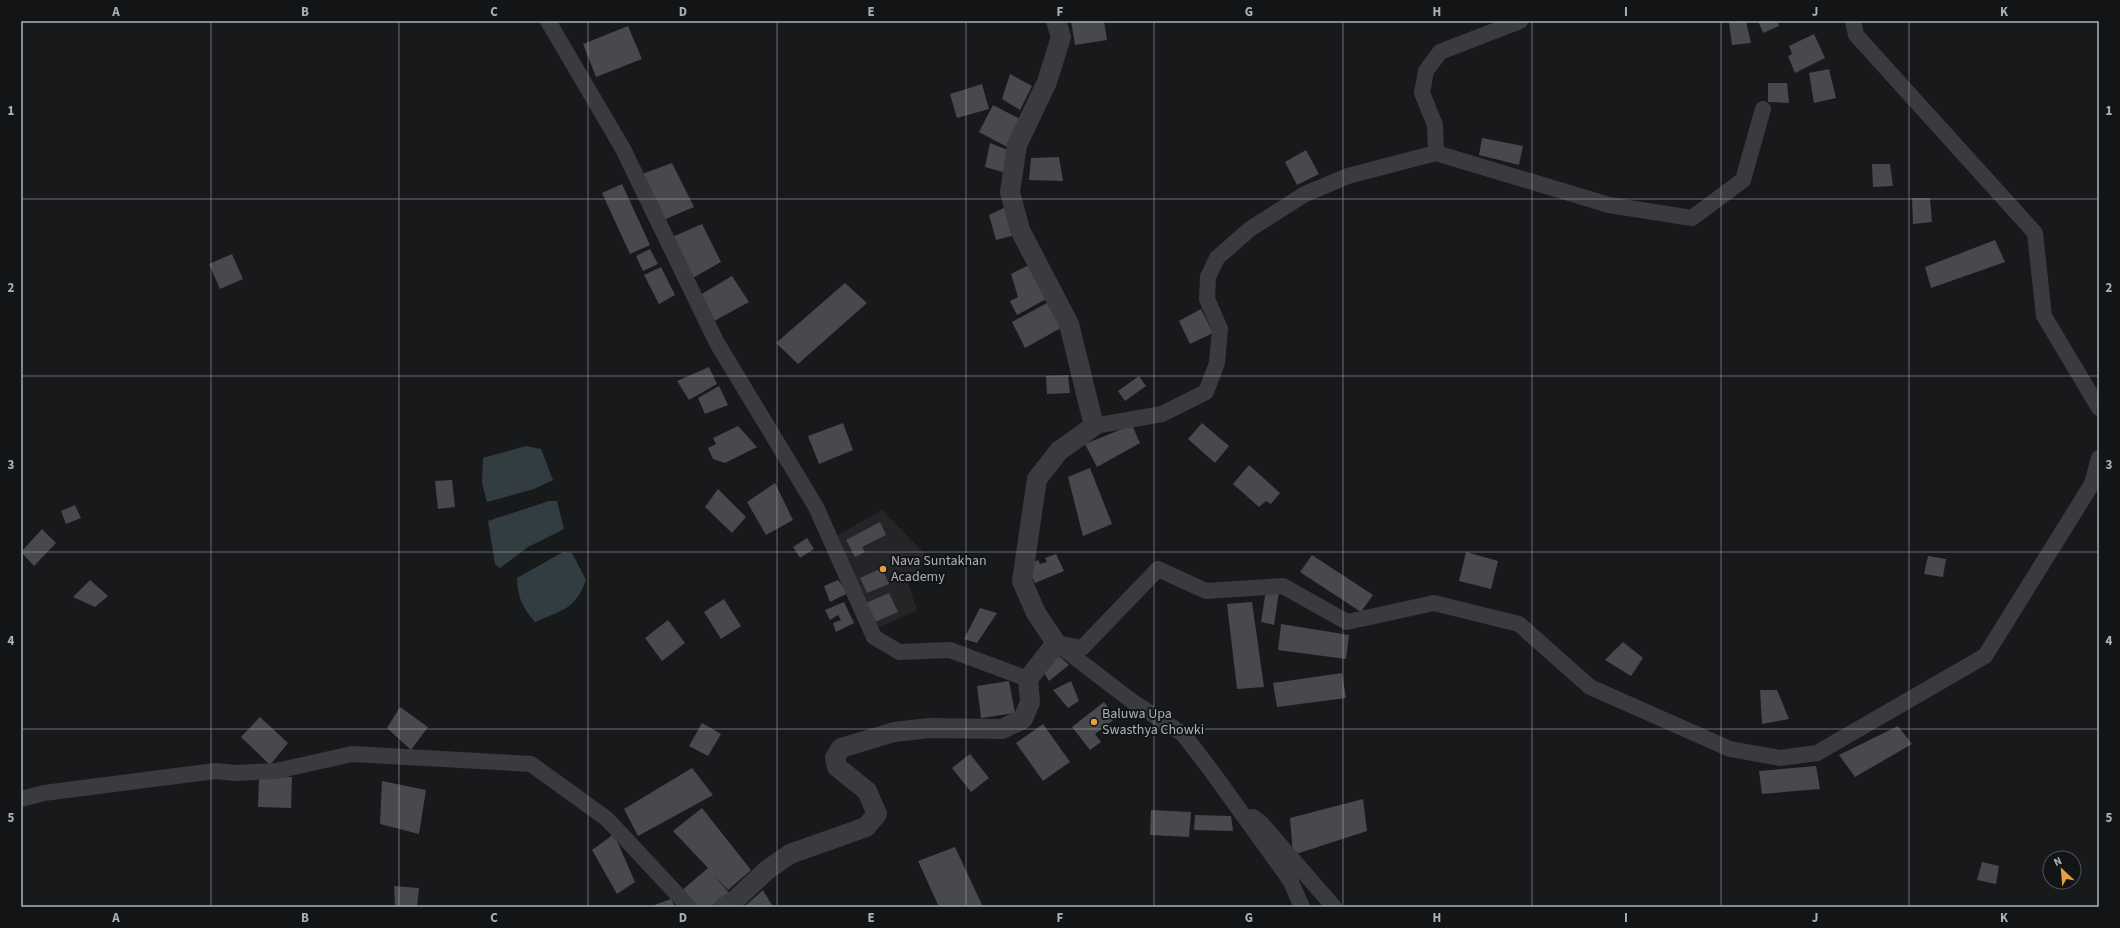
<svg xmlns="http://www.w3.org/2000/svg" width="2120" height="928" font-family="'Source Sans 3',sans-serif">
	<rect width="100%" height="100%" fill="#18191a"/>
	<path fill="#252527" d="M 882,510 L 931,560 L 906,578 L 917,610 L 876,629 L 836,536 Z"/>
	<path fill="#323d42" d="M 526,446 L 541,449 L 553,480 L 534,489 L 487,502 L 482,483 L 483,458 Z
		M 549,501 L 557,501 L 564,529 L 528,547 L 500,568 L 495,564 L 488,521 Z
		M 563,552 L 572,553 L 586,580 C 575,610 562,610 535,622 C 523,609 517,596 517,578 Z"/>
	<path fill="#48494d" d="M 1071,21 L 1104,21 L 1107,40 L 1075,45 Z
		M 1741,21 L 1746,21 L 1751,43 L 1732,45 L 1729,23 Z
		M 1758,21 L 1777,21 L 1779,26 L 1763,33 Z
		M 628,26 L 642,59 L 596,77 L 583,44 Z
		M 1814,34 L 1825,58 L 1795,73 L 1788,56 L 1792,54 L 1789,46 Z
		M 1829,69 L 1836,98 L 1814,103 L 1809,73 Z
		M 1010,74 L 1032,86 L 1020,110 L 1002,99 Z
		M 1768,83 L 1787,83 L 1789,103 L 1768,102 Z
		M 982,84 L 989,109 L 957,118 L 950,94 Z
		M 993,105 L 1024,121 L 1009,148 L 979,132 Z
		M 1482,138 L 1523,146 L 1519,165 L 1479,155 Z
		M 990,143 L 1008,150 L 1006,173 L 985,167 Z
		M 1306,150 L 1319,174 L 1297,185 L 1285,162 Z
		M 1059,157 L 1063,181 L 1029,180 L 1031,158 Z
		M 672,163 L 694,207 L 661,221 L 642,174 Z
		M 1872,164 L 1890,164 L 1893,186 L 1873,187 Z
		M 622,184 L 650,245 L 630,254 L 602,193 Z
		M 1912,198 L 1930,198 L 1932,222 L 1913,224 Z
		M 1006,207 L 1015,235 L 996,240 L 989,215 Z
		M 702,224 L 721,262 L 691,279 L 670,238 Z
		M 1995,240 L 2005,262 L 1931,288 L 1925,267 Z
		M 650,249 L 658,264 L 643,271 L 636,256 Z
		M 232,254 L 243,279 L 220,289 L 209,264 Z
		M 1029,265 L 1048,298 L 1017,315 L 1010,301 L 1018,297 L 1011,274 Z
		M 661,267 L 675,295 L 659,304 L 644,275 Z
		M 732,276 L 749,302 L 714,321 L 700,295 Z
		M 845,283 L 867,303 L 798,364 L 776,343 Z
		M 1047,303 L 1061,328 L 1025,348 L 1012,322 Z
		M 1201,309 L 1213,333 L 1190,344 L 1179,321 Z
		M 709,367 L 717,384 L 689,400 L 677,381 Z
		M 1068,375 L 1070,393 L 1047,394 L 1046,376 Z
		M 1139,376 L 1146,386 L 1125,401 L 1118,391 Z
		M 719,386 L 728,405 L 705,414 L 698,398 Z
		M 843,423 L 853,450 L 819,464 L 808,436 Z
		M 1202,423 L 1229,446 L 1215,463 L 1188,439 Z
		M 1132,425 L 1140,443 L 1097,467 L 1085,444 Z
		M 738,426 L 757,447 L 725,463 L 713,459 L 708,448 L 716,444 L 713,438 Z
		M 1249,465 L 1280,493 L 1271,504 L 1266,501 L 1259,507 L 1233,484 Z
		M 1090,468 L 1112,524 L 1083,536 L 1068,477 Z
		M 452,480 L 455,507 L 438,509 L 435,481 Z
		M 775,483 L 793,520 L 766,535 L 747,502 Z
		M 718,489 L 746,517 L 732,533 L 705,507 Z
		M 75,505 L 81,518 L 66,524 L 61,511 Z
		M 880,522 L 886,535 L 862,547 L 865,552 L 855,557 L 846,540 Z
		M 42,529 L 56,543 L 34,566 L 21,552 Z
		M 807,538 L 814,549 L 800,558 L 793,547 Z
		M 1466,552 L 1498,561 L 1491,589 L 1459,581 Z
		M 1056,554 L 1064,571 L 1035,583 L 1026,566 L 1038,560 L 1040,564 L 1047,562 L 1045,558 Z
		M 1312,555 L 1373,595 L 1361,612 L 1300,572 Z
		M 1928,556 L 1946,559 L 1943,577 L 1924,574 Z
		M 882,568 L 889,584 L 867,593 L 860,578 Z
		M 90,580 L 108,596 L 95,607 L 73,597 Z
		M 838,580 L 848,593 L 830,602 L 824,586 Z
		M 1266,590 L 1279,592 L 1274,625 L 1261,622 Z
		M 889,593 L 898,612 L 875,622 L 866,603 Z
		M 724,599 L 741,626 L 721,639 L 704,612 Z
		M 844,602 L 854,623 L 836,632 L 833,623 L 841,620 L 838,615 L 830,620 L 825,610 Z
		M 1252,602 L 1264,687 L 1237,689 L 1227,604 Z
		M 980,608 L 997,613 L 977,643 L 964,639 Z
		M 668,620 L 685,643 L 662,661 L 645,638 Z
		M 1281,624 L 1349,635 L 1346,659 L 1278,650 Z
		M 1623,642 L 1643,658 L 1631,676 L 1605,660 Z
		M 1059,656 L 1069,665 L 1049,681 L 1042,669 Z
		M 1342,673 L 1346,698 L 1277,707 L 1273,683 Z
		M 1009,681 L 1015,713 L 981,718 L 977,686 Z
		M 1071,681 L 1079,701 L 1068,708 L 1053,690 Z
		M 1760,690 L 1777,690 L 1789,719 L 1762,724 Z
		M 1104,702 L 1116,718 L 1095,734 L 1101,742 L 1090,750 L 1072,727 Z
		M 400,707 L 428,727 L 411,750 L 387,728 Z
		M 260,717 L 288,743 L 270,765 L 241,737 Z
		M 702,723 L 721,734 L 708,756 L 689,746 Z
		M 1043,724 L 1070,762 L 1043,781 L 1016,743 Z
		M 1898,726 L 1912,744 L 1855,777 L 1839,755 Z
		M 970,754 L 989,778 L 971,792 L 952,768 Z
		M 1816,766 L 1820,789 L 1762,794 L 1759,771 Z
		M 692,768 L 713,795 L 638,836 L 624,809 Z
		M 292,777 L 291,808 L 258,807 L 259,778 Z
		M 382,781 L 426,790 L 419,834 L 380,824 Z
		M 1363,799 L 1367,831 L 1293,855 L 1290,818 Z
		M 702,808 L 751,870 L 728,890 L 713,874 L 731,895 L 709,907 L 692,907 L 680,892 L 708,868 L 673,831 Z
		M 1151,810 L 1191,812 L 1189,837 L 1150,835 Z
		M 1195,815 L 1231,816 L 1233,831 L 1194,830 Z
		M 614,834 L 635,882 L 617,894 L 592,850 Z
		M 955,847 L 983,907 L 939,907 L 918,861 Z
		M 1982,862 L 1999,866 L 1996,884 L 1977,880 Z
		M 394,886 L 419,888 L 417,907 L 395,907 Z
		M 763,890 L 773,907 L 744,907 Z
		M 671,899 L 675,907 L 649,907 Z"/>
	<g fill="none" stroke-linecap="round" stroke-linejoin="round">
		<path stroke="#3a3b3f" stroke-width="16" d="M 548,21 L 623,149 L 717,343 L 816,507 L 874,637 L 899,652 L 950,650 L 1028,679
			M 1853,21 L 1856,35 L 2035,233 L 2044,316 L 2099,408
			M 1436,153 L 1435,125 L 1422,93 L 1426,71 L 1440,52 L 1520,21
			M 1094,426 L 1162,414 L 1206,392 L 1217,363 L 1220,329 L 1207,299 L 1208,277 L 1217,258 L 1250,229 L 1305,194 L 1348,176 L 1436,153 L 1609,205 L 1692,218 L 1743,180 L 1763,109
			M 1056,643 L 1082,648 L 1158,569 L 1206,591 L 1283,586 L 1347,622 L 1434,603 L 1519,624 L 1590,687 L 1730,749 L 1780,758 L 1817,753 L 1985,656 L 2092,484 L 2099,458
			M 1060,646 L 1133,702 L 1183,734 L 1210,769 L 1290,880 L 1302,907
			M 21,799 L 44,793 L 215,771 L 236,773 L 276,771 L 352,754 L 531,764 L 607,819 L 689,907
			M 1253,817 L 1260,822 L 1334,907"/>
		<path stroke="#3a3b3f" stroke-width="20" d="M 724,907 L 734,901 L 767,870 L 790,854 L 866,827 L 877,814 L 867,791 L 837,767 L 835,758 L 841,748 L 894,732 L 930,728 L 1002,729 L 1023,719 L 1030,702 L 1028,679 L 1056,643 L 1036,613 L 1022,581 L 1037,479 L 1059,451 L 1094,426 L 1069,324 L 1020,230 L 1010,192 L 1017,145 L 1047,82 L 1061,37 L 1056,21"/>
	</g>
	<path fill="none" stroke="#acb1b9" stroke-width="1" stroke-opacity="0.55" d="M 211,21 L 211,907M 399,21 L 399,907M 588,21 L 588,907M 777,21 L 777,907M 966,21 L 966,907M 1154,21 L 1154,907M 1343,21 L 1343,907M 1532,21 L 1532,907M 1721,21 L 1721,907M 1909,21 L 1909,907M 21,199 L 2099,199M 21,376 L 2099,376M 21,552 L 2099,552M 21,729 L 2099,729"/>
	<g fill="#e49e46" stroke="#131415" stroke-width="1.5">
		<circle cx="883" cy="569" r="4"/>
		<circle cx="1094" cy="722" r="4"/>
	</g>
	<g text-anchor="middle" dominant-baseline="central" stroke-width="4" stroke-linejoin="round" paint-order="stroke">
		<g font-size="14" fill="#acb1b9" stroke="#131415" text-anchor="start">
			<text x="891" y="561">Nava Suntakhan<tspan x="891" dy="16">Academy</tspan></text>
			<text x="1102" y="714">Baluwa Upa<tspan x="1102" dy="16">Swasthya Chowki</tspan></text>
		</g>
	</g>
	<rect width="2120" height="928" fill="none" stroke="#131415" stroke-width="44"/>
	<g transform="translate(2062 870) rotate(334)"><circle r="19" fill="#131415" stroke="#505357"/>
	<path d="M0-3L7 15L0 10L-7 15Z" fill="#e49e46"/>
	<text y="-6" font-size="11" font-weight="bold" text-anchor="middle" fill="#acb1b9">N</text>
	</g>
	<rect x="22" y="22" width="2076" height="884" fill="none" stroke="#acb1b9" stroke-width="1.5"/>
	<g font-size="13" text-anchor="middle" font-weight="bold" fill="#acb1b9">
		<text x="116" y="16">A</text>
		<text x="305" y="16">B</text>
		<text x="494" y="16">C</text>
		<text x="683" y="16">D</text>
		<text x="871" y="16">E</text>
		<text x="1060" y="16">F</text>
		<text x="1249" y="16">G</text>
		<text x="1437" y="16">H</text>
		<text x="1626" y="16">I</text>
		<text x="1815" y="16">J</text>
		<text x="2004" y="16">K</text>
		<text x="11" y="115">1</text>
		<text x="2109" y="115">1</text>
		<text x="11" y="292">2</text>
		<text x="2109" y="292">2</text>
		<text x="11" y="469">3</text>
		<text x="2109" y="469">3</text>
		<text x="11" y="645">4</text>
		<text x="2109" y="645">4</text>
		<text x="11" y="822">5</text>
		<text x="2109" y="822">5</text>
		<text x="116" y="922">A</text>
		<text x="305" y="922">B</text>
		<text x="494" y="922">C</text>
		<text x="683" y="922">D</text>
		<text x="871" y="922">E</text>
		<text x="1060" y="922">F</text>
		<text x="1249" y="922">G</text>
		<text x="1437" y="922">H</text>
		<text x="1626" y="922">I</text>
		<text x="1815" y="922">J</text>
		<text x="2004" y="922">K</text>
	</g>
</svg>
